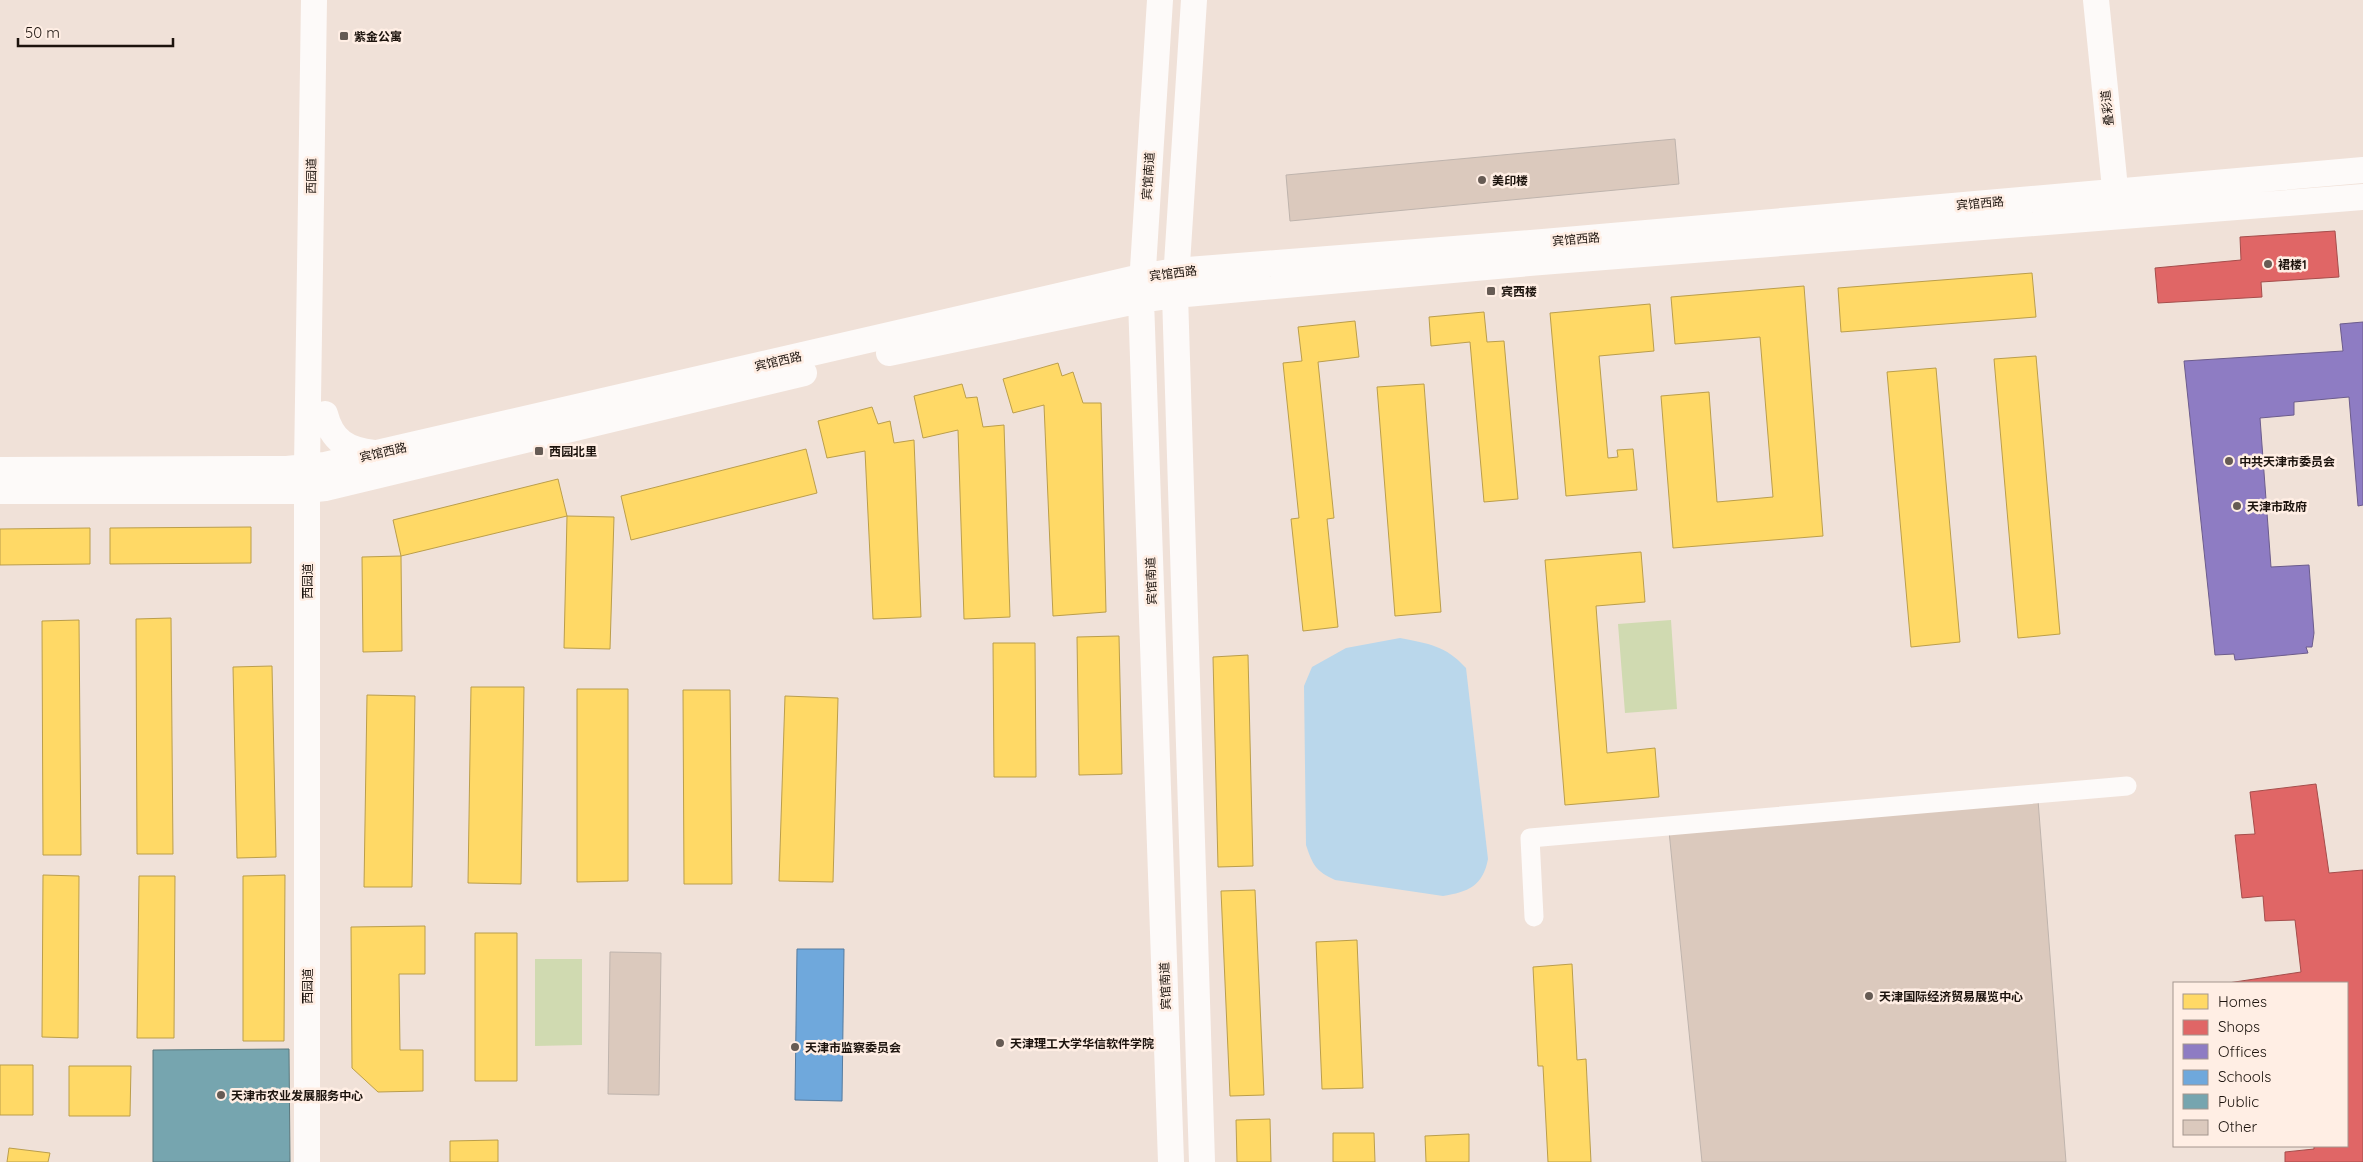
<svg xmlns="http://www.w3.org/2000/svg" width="2363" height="1162" font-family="Quicksand,'Noto Sans SC',sans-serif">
	<rect width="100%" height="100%" fill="#f0e1d8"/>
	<path fill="#d0dab1" d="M 1671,620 L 1677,709 L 1625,713 L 1618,624 Z
		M 535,959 L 582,959 L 582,1045 L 535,1046 Z"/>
	<path fill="#bad7eb" d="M 1400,638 C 1429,644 1445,645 1466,668 L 1488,859 C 1483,886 1468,892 1443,896 L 1335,880 C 1316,871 1313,866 1306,845 L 1304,686 L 1312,667 L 1346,648 Z"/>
	<path fill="#ffd966" stroke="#bb9e4b" d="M 2032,273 L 2036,317 L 1841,332 L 1838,288 Z
		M 1804,286 L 1823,536 L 1673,548 L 1661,396 L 1709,392 L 1717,502 L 1773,497 L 1760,337 L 1675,344 L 1671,297 Z
		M 1650,304 L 1654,351 L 1599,356 L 1608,458 L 1618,457 L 1617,450 L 1633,449 L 1637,490 L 1566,496 L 1550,313 Z
		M 1484,312 L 1487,342 L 1504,341 L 1518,499 L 1484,502 L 1470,342 L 1431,346 L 1429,317 Z
		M 1355,321 L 1359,357 L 1318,362 L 1334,518 L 1327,519 L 1338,627 L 1303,631 L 1291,519 L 1299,518 L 1283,363 L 1302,361 L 1298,327 Z
		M 2036,356 L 2060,634 L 2018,638 L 1994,359 Z
		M 1058,363 L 1062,376 L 1073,372 L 1083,403 L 1101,403 L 1106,612 L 1053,616 L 1044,405 L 1013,413 L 1003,379 Z
		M 1936,368 L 1960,642 L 1911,647 L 1887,372 Z
		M 962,384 L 966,398 L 977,397 L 983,427 L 1004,425 L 1010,617 L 964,619 L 958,430 L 923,438 L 914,396 Z
		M 1424,384 L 1441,612 L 1395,616 L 1377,387 Z
		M 872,407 L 878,424 L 890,421 L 894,443 L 914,440 L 921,617 L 873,619 L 865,451 L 827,458 L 818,421 Z
		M 806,449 L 817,493 L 631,540 L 621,496 Z
		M 558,479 L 567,516 L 401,556 L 393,520 Z
		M 567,516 L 614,517 L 610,649 L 564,648 Z
		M 251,527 L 251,563 L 110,564 L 110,528 Z
		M 90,528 L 90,564 L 0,565 L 0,529 Z
		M 1641,552 L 1645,602 L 1596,606 L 1607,753 L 1655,748 L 1659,797 L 1565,805 L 1545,560 Z
		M 401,556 L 402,651 L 363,652 L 362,557 Z
		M 171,618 L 173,854 L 137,854 L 136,619 Z
		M 79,620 L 81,855 L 43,855 L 42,621 Z
		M 1119,636 L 1122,774 L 1079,775 L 1077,637 Z
		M 993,643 L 1035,643 L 1036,777 L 994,777 Z
		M 1248,655 L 1253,866 L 1218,867 L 1213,657 Z
		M 272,666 L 276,857 L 237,858 L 233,667 Z
		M 471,687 L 524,687 L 521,884 L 468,883 Z
		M 577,689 L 628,689 L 628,881 L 577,882 Z
		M 683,690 L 730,690 L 732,884 L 684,884 Z
		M 367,695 L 415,696 L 412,887 L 364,887 Z
		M 785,696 L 838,698 L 833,882 L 779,881 Z
		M 43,875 L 79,876 L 78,1038 L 42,1037 Z
		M 285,875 L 284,1041 L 243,1041 L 243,876 Z
		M 139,876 L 175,876 L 174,1038 L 137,1038 Z
		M 1255,890 L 1264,1095 L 1230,1096 L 1221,891 Z
		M 425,926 L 425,974 L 399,974 L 400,1050 L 423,1050 L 423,1091 L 378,1092 L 352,1068 L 351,927 Z
		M 475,933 L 517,933 L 517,1081 L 475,1081 Z
		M 1357,940 L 1363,1088 L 1322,1089 L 1316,942 Z
		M 1572,964 L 1577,1060 L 1586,1059 L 1591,1162 L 1548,1162 L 1543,1066 L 1538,1066 L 1533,967 Z
		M 0,1065 L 33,1065 L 33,1115 L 0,1115 Z
		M 69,1066 L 131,1066 L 130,1116 L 69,1116 Z
		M 1270,1119 L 1271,1162 L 1237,1162 L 1236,1120 Z
		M 1333,1133 L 1374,1133 L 1375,1162 L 1333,1162 Z
		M 1469,1134 L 1469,1162 L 1426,1162 L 1425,1136 Z
		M 498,1140 L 498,1162 L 450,1162 L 450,1141 Z
		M 234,1143 L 283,1143 L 283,1162 L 234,1162 Z
		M 9,1148 L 50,1153 L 48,1162 L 7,1162 Z"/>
	<path fill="#e06666" stroke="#a54d4b" d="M 2335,231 L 2339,277 L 2261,282 L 2262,297 L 2158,303 L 2155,268 L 2241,260 L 2240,237 Z
		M 2316,784 L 2329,873 L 2363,870 L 2363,1162 L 2285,1162 L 2285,1152 L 2314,1149 L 2314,1146 L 2347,1146 L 2347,983 L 2228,983 L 2301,972 L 2295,920 L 2265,921 L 2263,896 L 2242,898 L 2235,835 L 2255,834 L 2250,792 Z"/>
	<path fill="#8e7cc3" stroke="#6c5c8c" d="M 2363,322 L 2363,505 L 2358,506 L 2349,397 L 2294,402 L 2294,415 L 2260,418 L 2271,567 L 2309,565 L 2314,633 L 2312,647 L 2306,647 L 2308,653 L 2235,660 L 2234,654 L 2215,655 L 2184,361 L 2343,351 L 2340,324 Z"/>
	<path fill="#6fa8dc" stroke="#567b9e" d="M 797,949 L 844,949 L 842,1101 L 795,1100 Z"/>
	<path fill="#76a5af" stroke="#5b797e" d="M 289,1049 L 290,1162 L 153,1162 L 153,1050 Z"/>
	<path fill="#dbc9bd" stroke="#bfb4ad" d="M 1675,139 L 1679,184 L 1290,221 L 1286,175 Z
		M 2038,800 L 2066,1162 L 1702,1162 L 1669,831 Z
		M 610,952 L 661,953 L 659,1095 L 608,1094 Z"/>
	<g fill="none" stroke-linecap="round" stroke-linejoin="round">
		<path stroke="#fdfaf9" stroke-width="19" d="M 1534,917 L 1530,838 L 2127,786"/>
		<path stroke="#fdfaf9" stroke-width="26" d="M 1160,0 L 1141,300 L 1171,1162
			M 1194,0 L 1175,295 L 1202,1162
			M 2096,0 L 2117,208
			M 889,353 L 1141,300 L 1175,295 L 1541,262 L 2363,197
			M 325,414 C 332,441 347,450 374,453
			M 0,470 L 287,469 L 325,465 L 1141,277 L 1175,271 L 1543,242 L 2363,170
			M 0,491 L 298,491 L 325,488 L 804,373
			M 307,1162 L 307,467 L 314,0"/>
	</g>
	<g fill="#665b54" stroke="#ffeee4" stroke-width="2">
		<rect x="339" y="31" width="10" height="10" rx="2.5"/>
		<circle cx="1482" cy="180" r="5"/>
		<circle cx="2268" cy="264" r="5"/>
		<rect x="1486" y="286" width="10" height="10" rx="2.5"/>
		<rect x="534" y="446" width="10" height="10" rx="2.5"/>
		<circle cx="2229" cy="461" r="5"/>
		<circle cx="2237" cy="506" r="5"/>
		<circle cx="1869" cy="996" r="5"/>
		<circle cx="1000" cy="1043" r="5"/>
		<circle cx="795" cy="1047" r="5"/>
		<circle cx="221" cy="1095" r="5"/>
	</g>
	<g text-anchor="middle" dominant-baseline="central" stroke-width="5" stroke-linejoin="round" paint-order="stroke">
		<g font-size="12" font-weight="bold" fill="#1c130d" stroke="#ffeee4" text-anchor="start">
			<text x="354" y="36">紫金公寓</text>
			<text x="1492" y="180">美印楼</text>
			<text x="2278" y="264">裙楼1</text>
			<text x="1501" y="291">宾西楼</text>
			<text x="549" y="451">西园北里</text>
			<text x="2239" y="461">中共天津市委员会</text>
			<text x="2247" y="506">天津市政府</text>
			<text x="1879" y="996">天津国际经济贸易展览中心</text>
			<text x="1010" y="1043">天津理工大学华信软件学院</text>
			<text x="805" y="1047">天津市监察委员会</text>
			<text x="231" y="1095">天津市农业发展服务中心</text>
		</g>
		<g font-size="12" fill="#1c130d" stroke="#ffeee4">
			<text transform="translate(2107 108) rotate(-96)">叠彩道</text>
			<text transform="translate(311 176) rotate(-89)">西园道</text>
			<text transform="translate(1148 176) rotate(-86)">宾馆南道</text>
			<text transform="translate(1980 203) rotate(-5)">宾馆西路</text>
			<text transform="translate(1576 239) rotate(-5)">宾馆西路</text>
			<text transform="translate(1173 273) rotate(-7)">宾馆西路</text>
			<text transform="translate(778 361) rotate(-13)">宾馆西路</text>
			<text transform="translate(383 452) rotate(-13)">宾馆西路</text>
			<text transform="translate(307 581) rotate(-90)">西园道</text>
			<text transform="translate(1151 581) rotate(-92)">宾馆南道</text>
			<text transform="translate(307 986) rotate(-90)">西园道</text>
			<text transform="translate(1165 986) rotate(-92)">宾馆南道</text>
		</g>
	</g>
	<rect x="2173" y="982" width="175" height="165" fill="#ffeee4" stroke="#a4968e"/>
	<rect x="2183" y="994" width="25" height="15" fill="#ffd966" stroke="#a4968e"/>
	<text x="2218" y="1007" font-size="15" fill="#1c130d">Homes</text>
	<rect x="2183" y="1020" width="25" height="15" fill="#e06666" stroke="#a4968e"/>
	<text x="2218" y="1032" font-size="15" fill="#1c130d">Shops</text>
	<rect x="2183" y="1044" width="25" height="15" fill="#8e7cc3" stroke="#a4968e"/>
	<text x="2218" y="1057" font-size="15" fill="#1c130d">Offices</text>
	<rect x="2183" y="1070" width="25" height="15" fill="#6fa8dc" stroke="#a4968e"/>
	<text x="2218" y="1082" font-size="15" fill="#1c130d">Schools</text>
	<rect x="2183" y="1094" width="25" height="15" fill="#76a5af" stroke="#a4968e"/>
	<text x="2218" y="1107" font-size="15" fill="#1c130d">Public</text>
	<rect x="2183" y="1120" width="25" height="15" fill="#dbc9bd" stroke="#a4968e"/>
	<text x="2218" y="1132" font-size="15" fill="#1c130d">Other</text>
	<path d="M18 38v8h155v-8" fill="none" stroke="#1c130d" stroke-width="2.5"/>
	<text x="25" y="38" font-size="15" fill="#1c130d" stroke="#ffeee4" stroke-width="4" paint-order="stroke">50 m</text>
</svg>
